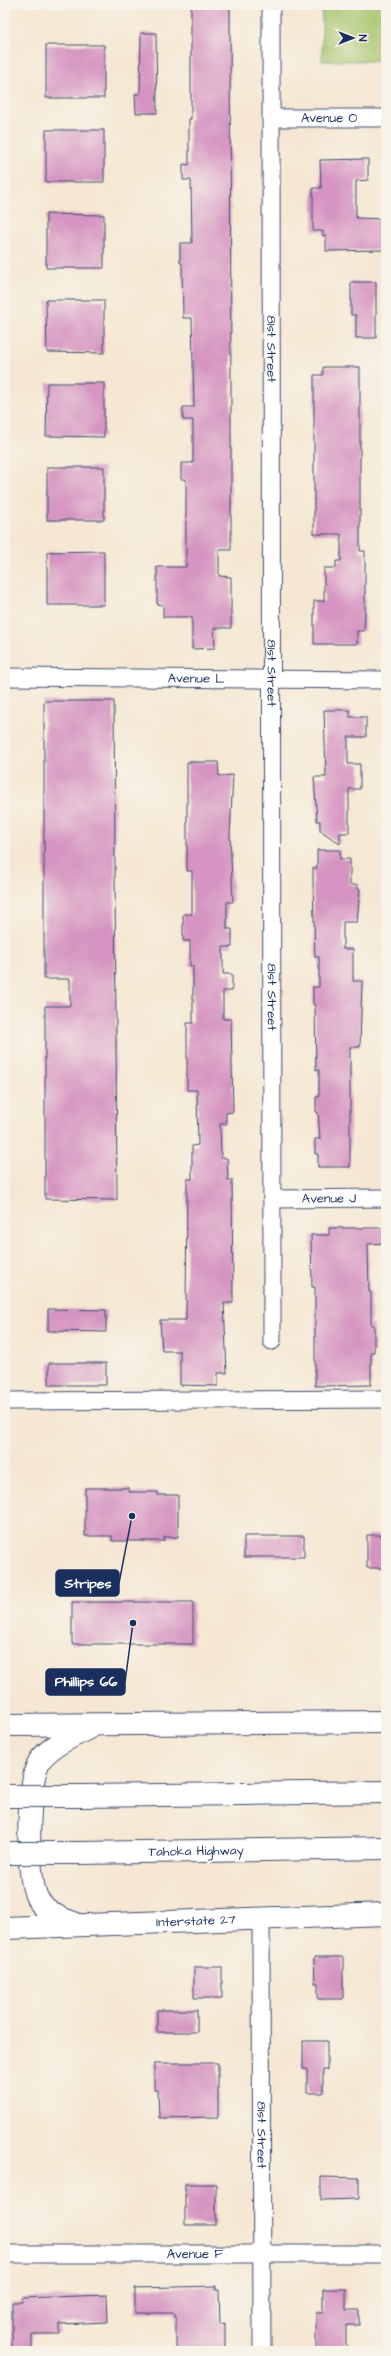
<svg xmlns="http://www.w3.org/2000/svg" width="391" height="2356" font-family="'Architects Daughter',sans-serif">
	<rect width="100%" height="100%" fill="#f7f3e8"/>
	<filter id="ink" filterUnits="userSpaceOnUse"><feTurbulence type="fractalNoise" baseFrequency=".025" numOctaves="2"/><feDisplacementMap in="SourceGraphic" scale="8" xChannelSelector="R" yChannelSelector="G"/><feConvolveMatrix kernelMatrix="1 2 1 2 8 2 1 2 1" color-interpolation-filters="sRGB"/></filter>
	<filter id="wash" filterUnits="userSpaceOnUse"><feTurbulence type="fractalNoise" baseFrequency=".012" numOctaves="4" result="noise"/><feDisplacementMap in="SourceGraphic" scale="16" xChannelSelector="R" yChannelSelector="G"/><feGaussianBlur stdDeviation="0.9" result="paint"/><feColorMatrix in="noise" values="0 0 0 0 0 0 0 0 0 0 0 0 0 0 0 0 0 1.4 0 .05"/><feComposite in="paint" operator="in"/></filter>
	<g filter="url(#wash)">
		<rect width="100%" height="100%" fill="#f5e7d3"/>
		<path fill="#a6c56c" stroke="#607a65" d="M 322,5 L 386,5 L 386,61 L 322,61 Z"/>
		<g id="blocks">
			<path fill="#d594c1" d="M 191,5 L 230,5 L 231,407 L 231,550 L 219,550 L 219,576 L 231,577 L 231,628 L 214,628 L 215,648 L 192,649 L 192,617 L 163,617 L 163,605 L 157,604 L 157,567 L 186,567 L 186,479 L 181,479 L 181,463 L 193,463 L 193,420 L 183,420 L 183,407 L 194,407 L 192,318 L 183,318 L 182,263 L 180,263 L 180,243 L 192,243 L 191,180 L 183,180 L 183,164 L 189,165 L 189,119 L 191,119 Z
				M 141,33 L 156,33 L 157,113 L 136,113 L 135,94 L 140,94 Z
				M 46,45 L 104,45 L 104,98 L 46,98 Z
				M 46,130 L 104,130 L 104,182 L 46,182 Z
				M 368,159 L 368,180 L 356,181 L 356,218 L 386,219 L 386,250 L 326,251 L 326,235 L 323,236 L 323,231 L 313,231 L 313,188 L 321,188 L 320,160 Z
				M 46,214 L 104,215 L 104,268 L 46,268 Z
				M 351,282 L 376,282 L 376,338 L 356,338 L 356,315 L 351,315 Z
				M 46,300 L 104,300 L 104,353 L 47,352 Z
				M 323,367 L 360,367 L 360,551 L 365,551 L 365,609 L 364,631 L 357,631 L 357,644 L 314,644 L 314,601 L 324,601 L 324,568 L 336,568 L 336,561 L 341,561 L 341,534 L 314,534 L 314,375 L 323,375 Z
				M 47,383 L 104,383 L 104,437 L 46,436 Z
				M 47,467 L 104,467 L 104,520 L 47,520 Z
				M 104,551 L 104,605 L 47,605 L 47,552 Z
				M 44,701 L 114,701 L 117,1200 L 45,1199 L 45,1006 L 70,1006 L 70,979 L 44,979 Z
				M 324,710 L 350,710 L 350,717 L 366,717 L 366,737 L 348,737 L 348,764 L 360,764 L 360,789 L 349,789 L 349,833 L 340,833 L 340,844 L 320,830 L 320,821 L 317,821 L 314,777 L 326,777 Z
				M 187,762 L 218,762 L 219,776 L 233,775 L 230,835 L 233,902 L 227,902 L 227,929 L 232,929 L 232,947 L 223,947 L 223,974 L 232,974 L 232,991 L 223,991 L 223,1019 L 231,1019 L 233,1112 L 226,1113 L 226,1124 L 220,1124 L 221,1158 L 227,1158 L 228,1180 L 232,1180 L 233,1303 L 224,1303 L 227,1373 L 218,1373 L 218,1386 L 180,1385 L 180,1351 L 162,1351 L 160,1320 L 186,1320 L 187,1179 L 192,1179 L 192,1146 L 198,1145 L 197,1090 L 187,1090 L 187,1023 L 193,1023 L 193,966 L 190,966 L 190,941 L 183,941 L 183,914 L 192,914 L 192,871 L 187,871 Z
				M 317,850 L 340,850 L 340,859 L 350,859 L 350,885 L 358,885 L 358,889 L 360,889 L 357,922 L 343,922 L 343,949 L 353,949 L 353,981 L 362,981 L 360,1047 L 350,1047 L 350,1167 L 318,1167 L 318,1154 L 315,1154 L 315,1139 L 320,1139 L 318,1112 L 316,1112 L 316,1097 L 319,1097 L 319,1070 L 316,1070 L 315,1005 L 313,1005 L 313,987 L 319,987 L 319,957 L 315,957 L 313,883 L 313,868 L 317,868 Z
				M 329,1228 L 386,1228 L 386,1243 L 368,1244 L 369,1292 L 371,1292 L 371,1325 L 374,1325 L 374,1352 L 371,1352 L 371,1385 L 315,1386 L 315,1287 L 312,1287 L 311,1235 L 329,1235 Z
				M 48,1309 L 106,1310 L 106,1332 L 48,1331 Z
				M 49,1363 L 106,1363 L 106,1385 L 49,1385 Z
				M 85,1488 L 129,1488 L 129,1492 L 158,1492 L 158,1495 L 178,1495 L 178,1537 L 164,1537 L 164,1541 L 112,1541 L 112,1536 L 85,1536 Z
				M 367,1535 L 386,1535 L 386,1568 L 367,1568 Z
				M 244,1536 L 304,1536 L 304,1557 L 244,1557 Z
				M 72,1602 L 193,1602 L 193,1644 L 72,1644 Z
				M 314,1957 L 343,1957 L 343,1999 L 318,1999 L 318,1983 L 315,1983 Z
				M 194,1967 L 222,1967 L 222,1998 L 194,1998 Z
				M 157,2010 L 197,2010 L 197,2032 L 157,2032 Z
				M 303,2041 L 327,2041 L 327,2070 L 323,2070 L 323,2093 L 307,2093 L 307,2069 L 303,2069 Z
				M 154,2063 L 218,2063 L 218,2117 L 159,2118 L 158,2090 L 154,2090 Z
				M 321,2177 L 359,2178 L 359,2199 L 321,2200 Z
				M 185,2184 L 216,2184 L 216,2225 L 185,2225 Z
				M 216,2286 L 216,2290 L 219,2290 L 220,2324 L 225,2323 L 225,2349 L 176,2350 L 176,2317 L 174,2317 L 174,2313 L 135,2313 L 135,2288 Z
				M 323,2289 L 346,2289 L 346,2310 L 359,2310 L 359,2325 L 346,2325 L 346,2351 L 316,2351 L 316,2313 L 323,2313 Z
				M 107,2295 L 108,2322 L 60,2324 L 60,2334 L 32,2334 L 32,2351 L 12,2349 L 12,2302 L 22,2302 L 22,2298 Z"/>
		</g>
	</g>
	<g filter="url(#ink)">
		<use href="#blocks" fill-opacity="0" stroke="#3c4b70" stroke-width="1"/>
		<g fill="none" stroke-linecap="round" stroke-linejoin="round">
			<defs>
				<g id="street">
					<path id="s1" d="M 271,5 L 272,1341"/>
					<path id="s2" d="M 271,118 L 386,118"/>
					<path id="s3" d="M 5,677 L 386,680"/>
					<path id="s4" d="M 272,1199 L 386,1198"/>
					<path d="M 5,1401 L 386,1399"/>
					<path id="s5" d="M 261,1919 L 262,2351"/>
					<path id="s6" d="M 5,2254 L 386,2254"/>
				</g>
				<g id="secondary">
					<path d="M 5,1725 L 386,1722"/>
					<path d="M 74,1923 C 60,1919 48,1913 39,1901 C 25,1882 27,1782 39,1762 C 49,1745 77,1735 94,1725"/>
					<path id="s7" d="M 5,1928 L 386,1914"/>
				</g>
				<g id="highway">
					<path d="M 82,1796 L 386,1792"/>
					<path id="s8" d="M 82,1853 L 386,1848"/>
				</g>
			</defs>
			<use href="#street" stroke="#3c4b70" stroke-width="19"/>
			<use href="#secondary" stroke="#3c4b70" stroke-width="24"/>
			<use href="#highway" stroke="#3c4b70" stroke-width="24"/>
			<use href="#street" stroke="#fff" stroke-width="17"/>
			<use href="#secondary" stroke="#fff" stroke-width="22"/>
			<use href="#highway" stroke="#fff" stroke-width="22"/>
			<defs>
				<path id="highway-bridge" d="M 5,1796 L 82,1796
					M 5,1853 L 82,1853"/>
			</defs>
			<use href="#highway-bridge" stroke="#3c4b70" stroke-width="24" stroke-linecap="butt"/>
			<use href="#highway-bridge" stroke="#fff" stroke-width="22"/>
		</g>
	</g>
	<g text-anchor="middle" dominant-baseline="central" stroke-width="3" stroke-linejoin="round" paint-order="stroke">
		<g font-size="13" fill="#1b2f5e" stroke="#f7f3e8">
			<text stroke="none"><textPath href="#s2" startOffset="58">Avenue O</textPath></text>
			<text stroke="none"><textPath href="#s1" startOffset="344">81st Street</textPath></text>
			<text stroke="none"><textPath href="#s1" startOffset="668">81st Street</textPath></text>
			<text stroke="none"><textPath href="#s3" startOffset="191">Avenue L</textPath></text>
			<text stroke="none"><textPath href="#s1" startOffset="992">81st Street</textPath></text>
			<text stroke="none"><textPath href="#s4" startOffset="57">Avenue J</textPath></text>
			<text stroke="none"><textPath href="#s8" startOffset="114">Tahoka Highway</textPath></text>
			<text stroke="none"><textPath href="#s7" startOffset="191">Interstate 27</textPath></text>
			<text stroke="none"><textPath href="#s5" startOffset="216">81st Street</textPath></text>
			<text stroke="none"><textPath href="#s6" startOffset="190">Avenue F</textPath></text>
		</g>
	</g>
	<path fill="none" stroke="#1b2f5e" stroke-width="1.5" d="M132 1516L119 1583M133 1623L125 1682"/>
	<g fill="#1b2f5e" stroke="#f7f3e8" stroke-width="1.5">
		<circle cx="132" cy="1516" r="4"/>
		<circle cx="133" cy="1623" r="4"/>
	</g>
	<g fill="#1b2f5e" stroke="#1b2f5e" stroke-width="1.5">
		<rect x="56" y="1570" width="63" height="26" rx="4"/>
		<rect x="46" y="1669" width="79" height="26" rx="4"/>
	</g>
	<g font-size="14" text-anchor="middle" font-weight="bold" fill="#fff">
		<text x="88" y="1588">Stripes</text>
		<text x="86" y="1686">Phillips 66</text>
	</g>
	<rect width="391" height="2356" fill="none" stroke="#f7f3e8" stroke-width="20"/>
	<g transform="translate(353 38) rotate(90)" stroke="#f7f3e8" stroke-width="3" paint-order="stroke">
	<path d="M0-3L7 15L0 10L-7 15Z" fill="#1b2f5e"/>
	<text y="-6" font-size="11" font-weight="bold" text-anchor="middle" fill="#1b2f5e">N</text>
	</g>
</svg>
